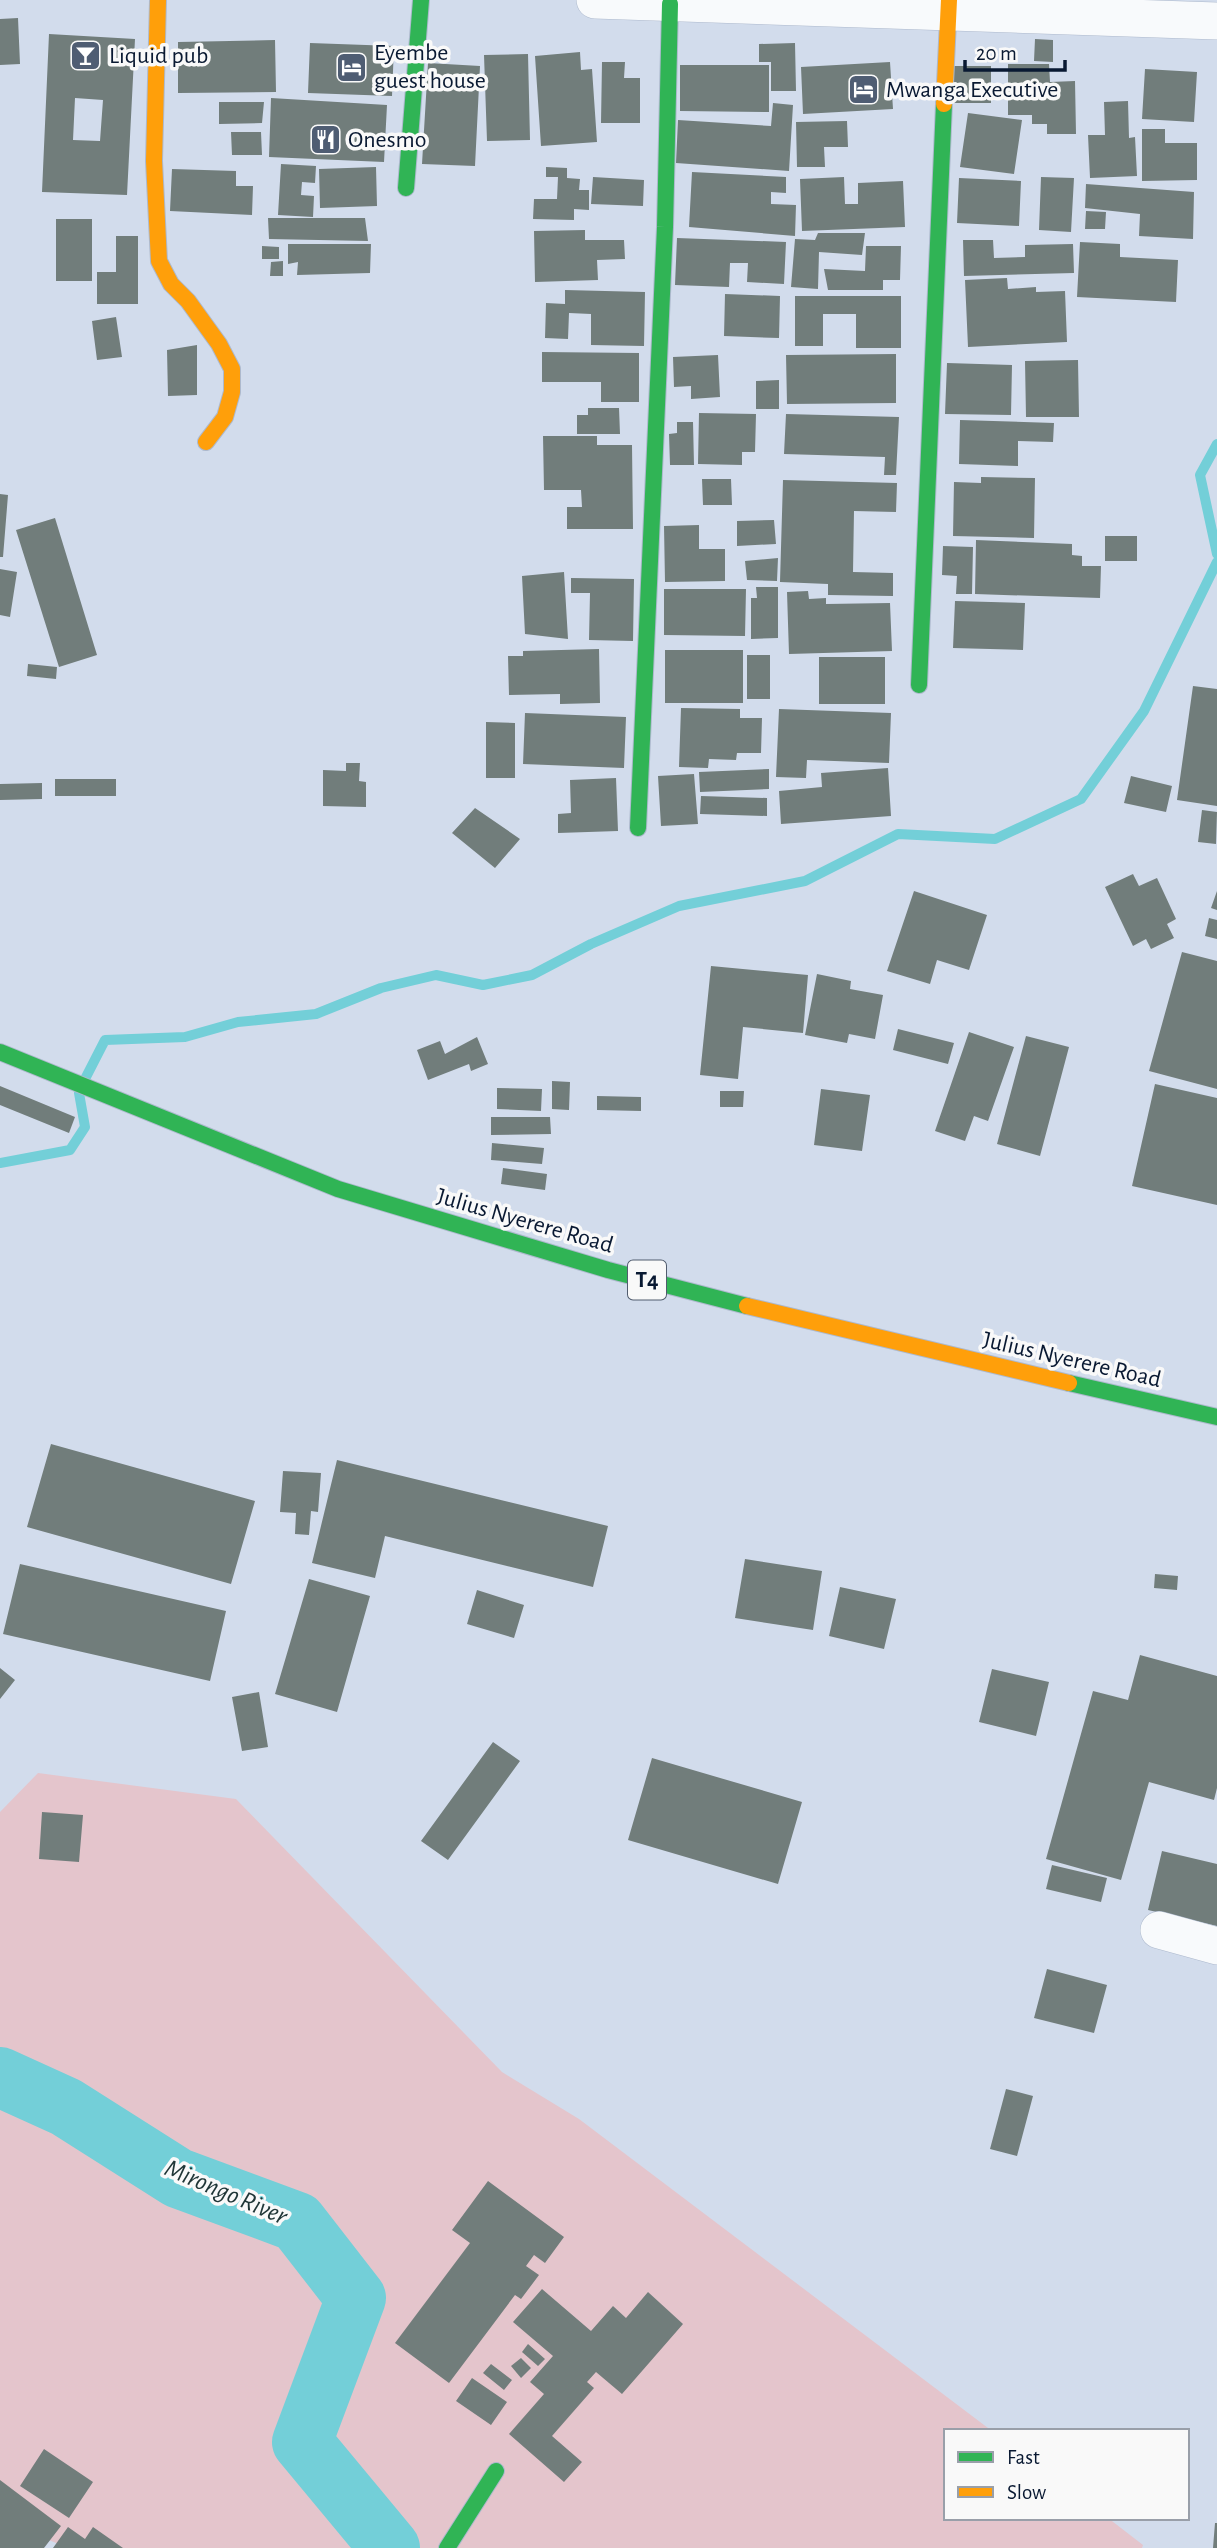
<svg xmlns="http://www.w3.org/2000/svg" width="1217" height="2548" font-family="'Alegreya Sans',sans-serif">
	<rect width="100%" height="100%" fill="#d2dcec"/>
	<path fill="#e4c5cc" d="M 38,1773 L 236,1799 L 502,2072 L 579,2119 L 992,2431 L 946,2431 L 946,2518 L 1108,2518 L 1143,2545 L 1142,2548 L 69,2548 L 0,2521 L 0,1812 Z"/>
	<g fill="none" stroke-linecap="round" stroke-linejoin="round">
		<path stroke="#73cfd8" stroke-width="10" d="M 1217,444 L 1200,475 L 1217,554
			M 85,1079 L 105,1040 L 185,1037 L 238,1022 L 316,1014 L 381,988 L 436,975 L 483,985 L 532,975 L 591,944 L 679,906 L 805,881 L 898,834 L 995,839 L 1081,799 L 1144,711 L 1217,562
			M 0,1163 L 70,1150 L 85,1127 L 79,1093"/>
		<path stroke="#73cfd8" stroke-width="60" d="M 0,2077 L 66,2107 L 178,2178 L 297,2222 L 356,2298 L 302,2442 L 390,2548"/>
	</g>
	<path fill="#717d7b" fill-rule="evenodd" d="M 18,18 L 20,64 L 0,65 L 0,19 Z
		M 49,34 L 135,39 L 127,195 L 42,192 ZM 75,98 L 103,100 L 100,141 L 73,140 Z
		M 1035,39 L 1053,40 L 1053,62 L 1034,61 Z
		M 275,40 L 276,92 L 178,93 L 178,42 Z
		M 310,43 L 394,46 L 392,96 L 308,93 Z
		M 795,43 L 796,91 L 771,91 L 771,62 L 759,62 L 759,44 Z
		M 580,52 L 581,70 L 592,69 L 597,142 L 541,146 L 535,56 Z
		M 528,54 L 530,140 L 487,141 L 484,55 Z
		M 602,62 L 625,62 L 624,78 L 640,78 L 640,123 L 601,123 Z
		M 890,62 L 893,109 L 803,114 L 801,67 Z
		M 428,63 L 480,66 L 475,166 L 422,164 Z
		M 1008,64 L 1049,64 L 1050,82 L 1075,81 L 1076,134 L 1047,134 L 1047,124 L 1032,124 L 1032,115 L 1008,115 Z
		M 680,65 L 769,65 L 769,112 L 680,111 Z
		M 952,66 L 991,66 L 991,103 L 952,103 Z
		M 1145,69 L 1197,72 L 1194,122 L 1142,119 Z
		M 271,98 L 387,105 L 384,162 L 269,157 Z
		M 1128,101 L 1129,138 L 1135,137 L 1137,176 L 1090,178 L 1088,135 L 1105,135 L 1104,102 Z
		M 219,102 L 264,102 L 262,123 L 219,124 Z
		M 773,103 L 793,105 L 789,171 L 676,163 L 678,120 L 771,126 Z
		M 968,113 L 1022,120 L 1014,174 L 960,167 Z
		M 847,121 L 848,147 L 824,147 L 825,167 L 797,167 L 796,122 Z
		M 1142,129 L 1165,129 L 1165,143 L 1197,143 L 1197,180 L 1142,181 Z
		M 231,132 L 261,132 L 262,155 L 232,155 Z
		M 281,164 L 316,166 L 315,183 L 302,182 L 301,195 L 314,196 L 313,217 L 278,215 Z
		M 376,167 L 377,206 L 320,208 L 319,169 Z
		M 546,167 L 567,168 L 567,178 L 580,179 L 579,190 L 589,190 L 589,210 L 574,209 L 574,220 L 533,219 L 534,199 L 557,199 L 558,177 L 546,177 Z
		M 172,169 L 236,171 L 236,186 L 253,186 L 252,215 L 170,211 Z
		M 692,172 L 786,177 L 786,193 L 771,192 L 771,204 L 796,205 L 795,236 L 689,227 Z
		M 593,177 L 644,180 L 643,206 L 591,204 Z
		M 844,177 L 845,204 L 858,204 L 858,183 L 903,181 L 905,227 L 802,231 L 800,179 Z
		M 1041,177 L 1074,178 L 1071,232 L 1039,230 Z
		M 959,178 L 1021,181 L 1019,226 L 957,223 Z
		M 1086,184 L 1194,192 L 1193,239 L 1139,236 L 1140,214 L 1085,208 Z
		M 1086,211 L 1106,212 L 1105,229 L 1085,229 Z
		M 268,218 L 365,218 L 368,241 L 269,239 Z
		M 56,219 L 92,219 L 92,281 L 56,281 Z
		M 585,230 L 585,240 L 624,240 L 625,259 L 597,260 L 598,280 L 535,282 L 534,231 Z
		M 818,233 L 865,233 L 862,255 L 819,252 L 818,289 L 791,287 L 795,239 L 815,240 Z
		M 116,236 L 138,236 L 138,304 L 97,304 L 97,272 L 116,272 Z
		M 677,238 L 786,242 L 784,284 L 747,282 L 748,263 L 730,263 L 729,287 L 675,285 Z
		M 963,240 L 993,240 L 994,258 L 1025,257 L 1025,245 L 1073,244 L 1074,273 L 964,276 Z
		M 1080,242 L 1120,244 L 1120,257 L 1178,260 L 1176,302 L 1077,297 Z
		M 288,244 L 371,244 L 370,273 L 297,275 L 298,262 L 288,264 Z
		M 262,246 L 279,247 L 279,259 L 262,259 Z
		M 866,246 L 901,246 L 900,280 L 883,280 L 883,290 L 828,290 L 824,269 L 865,271 Z
		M 283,261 L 283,276 L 270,276 L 271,262 Z
		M 1007,278 L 1008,289 L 1036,287 L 1036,292 L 1065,291 L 1067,342 L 968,347 L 965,280 Z
		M 565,290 L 645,292 L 644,346 L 591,345 L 591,314 L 569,313 L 568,339 L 545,338 L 546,303 L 565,304 Z
		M 725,294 L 780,296 L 779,338 L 724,336 Z
		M 795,296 L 901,296 L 901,348 L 856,348 L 856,314 L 823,314 L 823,346 L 795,346 Z
		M 116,317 L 122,357 L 97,360 L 92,321 Z
		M 197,345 L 197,395 L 168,396 L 167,350 Z
		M 542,352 L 639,353 L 639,402 L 601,402 L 601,382 L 542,382 Z
		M 896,354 L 896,403 L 787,404 L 786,355 Z
		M 718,355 L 720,397 L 691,399 L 691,386 L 674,387 L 673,357 Z
		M 1078,360 L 1079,417 L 1026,417 L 1025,361 Z
		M 947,363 L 1012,365 L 1011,415 L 945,414 Z
		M 779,380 L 779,409 L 756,409 L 756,381 Z
		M 588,408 L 619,408 L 620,434 L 577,434 L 577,415 L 588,415 Z
		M 699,413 L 756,414 L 755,452 L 742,452 L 742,465 L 698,464 Z
		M 786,414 L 899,417 L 896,475 L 884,475 L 885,457 L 784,454 Z
		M 960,420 L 1054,423 L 1053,442 L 1018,441 L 1018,466 L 959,464 Z
		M 677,422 L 693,422 L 694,465 L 670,465 L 669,434 L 677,433 Z
		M 543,436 L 597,436 L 597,445 L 632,445 L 633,529 L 567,529 L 567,507 L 582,507 L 581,490 L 544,490 Z
		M 981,477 L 1035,478 L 1034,538 L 953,536 L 954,482 L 981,483 Z
		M 702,479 L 731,479 L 732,505 L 703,505 Z
		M 783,480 L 897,483 L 896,512 L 854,511 L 853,572 L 893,573 L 893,596 L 828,595 L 828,584 L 780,582 Z
		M 0,494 L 8,495 L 3,557 L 0,557 Z
		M 55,518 L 97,655 L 59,667 L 16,530 Z
		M 774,520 L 776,544 L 737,546 L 737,521 Z
		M 699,525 L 699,549 L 725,549 L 725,581 L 665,582 L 664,526 Z
		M 1105,536 L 1137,536 L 1137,561 L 1105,561 Z
		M 976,540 L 1072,544 L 1072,555 L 1082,556 L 1082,566 L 1101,566 L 1100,598 L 975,594 Z
		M 943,546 L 973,547 L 972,594 L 956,594 L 957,576 L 942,575 Z
		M 778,558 L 777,581 L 747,580 L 745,561 Z
		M 0,569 L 17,572 L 10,617 L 0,615 Z
		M 564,572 L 568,639 L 525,634 L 522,576 Z
		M 571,578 L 634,579 L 633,641 L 589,640 L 590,593 L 571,593 Z
		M 756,587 L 778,587 L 778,638 L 751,639 L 751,598 L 757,598 Z
		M 664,589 L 746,589 L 745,636 L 664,635 Z
		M 808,591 L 809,599 L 826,598 L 826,604 L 890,603 L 892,651 L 789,654 L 787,592 Z
		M 955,601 L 1025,603 L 1023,650 L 953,648 Z
		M 599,649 L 600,703 L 560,704 L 560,694 L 509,695 L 508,656 L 523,656 L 523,651 Z
		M 665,650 L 743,650 L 743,703 L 665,703 Z
		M 747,655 L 770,655 L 770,699 L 747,699 Z
		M 819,657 L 885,657 L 885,704 L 819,704 Z
		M 28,664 L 57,667 L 56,679 L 27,676 Z
		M 1193,686 L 1217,689 L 1217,806 L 1177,800 Z
		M 681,708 L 740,709 L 740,718 L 762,718 L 761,753 L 737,753 L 736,760 L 709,759 L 708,768 L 679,767 Z
		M 779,709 L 891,713 L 889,763 L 807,760 L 806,778 L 776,777 Z
		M 525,713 L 626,717 L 624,768 L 523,764 Z
		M 486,722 L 515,723 L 515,778 L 486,778 Z
		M 346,763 L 360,763 L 359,781 L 366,782 L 366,807 L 323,806 L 323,770 L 346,771 Z
		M 888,768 L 891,816 L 781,824 L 779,791 L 822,787 L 821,773 Z
		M 769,769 L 769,789 L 700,792 L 699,772 Z
		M 694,774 L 698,824 L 661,826 L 658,776 Z
		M 1131,776 L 1172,786 L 1166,812 L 1124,803 Z
		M 616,778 L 618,831 L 558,833 L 558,814 L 571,813 L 570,780 Z
		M 55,779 L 116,779 L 116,796 L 55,796 Z
		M 42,783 L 42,799 L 0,800 L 0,784 Z
		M 701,796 L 767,798 L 767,816 L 700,814 Z
		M 475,808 L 520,839 L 495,868 L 452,833 Z
		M 1202,810 L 1217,812 L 1216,844 L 1198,842 Z
		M 1133,874 L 1139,886 L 1157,878 L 1176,919 L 1167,924 L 1174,938 L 1151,949 L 1146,939 L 1133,946 L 1105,887 Z
		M 914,891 L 987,915 L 969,970 L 937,960 L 930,984 L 887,971 Z
		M 1217,891 L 1217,910 L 1211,908 Z
		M 1209,918 L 1217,920 L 1217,939 L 1205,936 Z
		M 1182,952 L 1217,961 L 1217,1089 L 1149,1071 Z
		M 711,966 L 808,975 L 803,1033 L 743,1027 L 738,1079 L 700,1075 Z
		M 817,974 L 851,981 L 850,989 L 883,995 L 875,1039 L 849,1034 L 847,1043 L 805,1035 Z
		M 898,1029 L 954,1043 L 948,1064 L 893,1050 Z
		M 969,1032 L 1014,1047 L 988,1121 L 974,1116 L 965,1141 L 935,1131 Z
		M 1026,1036 L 1069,1047 L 1040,1156 L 997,1144 Z
		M 477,1037 L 488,1064 L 471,1071 L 469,1064 L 428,1080 L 417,1050 L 440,1041 L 445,1054 Z
		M 552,1081 L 570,1082 L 569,1110 L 552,1109 Z
		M 1155,1084 L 1217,1098 L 1217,1205 L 1132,1186 Z
		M 0,1086 L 75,1117 L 69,1133 L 0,1105 Z
		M 497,1088 L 542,1089 L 541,1111 L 497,1109 Z
		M 821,1089 L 870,1095 L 862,1151 L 814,1145 Z
		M 720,1091 L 744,1091 L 743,1107 L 720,1107 Z
		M 597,1096 L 641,1097 L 641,1111 L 597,1110 Z
		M 491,1117 L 550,1117 L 551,1134 L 491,1135 Z
		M 492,1143 L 544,1148 L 542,1164 L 491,1160 Z
		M 503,1168 L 547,1174 L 545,1190 L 501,1184 Z
		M 51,1444 L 255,1501 L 231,1584 L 27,1527 Z
		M 337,1460 L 608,1526 L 593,1587 L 385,1536 L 375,1578 L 312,1563 Z
		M 283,1471 L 321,1473 L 318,1512 L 311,1511 L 309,1535 L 295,1534 L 296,1513 L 280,1512 Z
		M 745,1559 L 822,1571 L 813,1630 L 735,1618 Z
		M 20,1564 L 226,1611 L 210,1681 L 3,1634 Z
		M 1155,1574 L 1178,1576 L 1177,1590 L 1154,1588 Z
		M 309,1579 L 370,1596 L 337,1712 L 275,1694 Z
		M 840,1587 L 896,1599 L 884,1649 L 829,1636 Z
		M 477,1590 L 524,1605 L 514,1638 L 467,1624 Z
		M 1140,1655 L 1217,1676 L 1217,1788 L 1214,1800 L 1149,1782 L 1121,1880 L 1046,1859 L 1093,1691 L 1128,1700 Z
		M 0,1668 L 15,1680 L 0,1699 Z
		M 992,1669 L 1049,1682 L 1036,1736 L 979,1722 Z
		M 259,1692 L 268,1747 L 242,1751 L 232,1697 Z
		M 493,1742 L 520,1761 L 448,1860 L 421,1841 Z
		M 652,1758 L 802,1802 L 778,1884 L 628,1840 Z
		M 42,1812 L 83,1815 L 79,1862 L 39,1859 Z
		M 1162,1851 L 1217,1864 L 1217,1926 L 1148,1910 Z
		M 1052,1865 L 1107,1878 L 1101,1902 L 1046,1889 Z
		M 1047,1969 L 1107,1985 L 1094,2033 L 1034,2018 Z
		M 1006,2089 L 1033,2096 L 1017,2156 L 990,2149 Z
		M 488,2181 L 564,2237 L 545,2263 L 534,2255 L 526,2266 L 539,2275 L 521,2299 L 515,2295 L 449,2383 L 395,2343 L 470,2243 L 452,2230 Z
		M 542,2289 L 591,2331 L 613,2306 L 626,2318 L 648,2292 L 683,2324 L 622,2394 L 596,2372 L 587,2382 L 594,2388 L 552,2436 L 582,2462 L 564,2482 L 509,2434 L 544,2394 L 530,2382 L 553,2356 L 513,2322 Z
		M 528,2344 L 545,2359 L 538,2366 L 522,2352 Z
		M 521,2358 L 531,2368 L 521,2378 L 511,2366 Z
		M 491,2364 L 512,2380 L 504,2390 L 483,2373 Z
		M 472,2378 L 507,2402 L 491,2425 L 456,2401 Z
		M 44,2449 L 93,2482 L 69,2518 L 20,2486 Z
		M 0,2480 L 61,2526 L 44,2548 L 0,2548 Z
		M 1215,2523 L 1217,2523 L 1217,2548 L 1213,2548 Z
		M 68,2527 L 85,2539 L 93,2527 L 123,2548 L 53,2548 Z"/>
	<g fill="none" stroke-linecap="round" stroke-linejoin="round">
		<defs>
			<path id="street" d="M 595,0 L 1217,21
				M 1159,1930 L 1217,1946"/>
			<path id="fast" d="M 406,188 L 421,0
				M 919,685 L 944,104
				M 638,828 L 665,227 L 670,4
				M 0,1052 L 338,1189 L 608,1270 L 747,1306
				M 1069,1383 L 1217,1417
				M 447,2548 L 496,2471"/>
			<path id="slow" d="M 158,0 L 154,161 L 159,261 L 171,284 L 188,301 L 219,344 L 232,369 L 232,392 L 225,417 L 206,442
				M 944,104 L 949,0
				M 747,1306 L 1069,1383"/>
		</defs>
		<use href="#street" stroke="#adb9cd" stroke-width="38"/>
		<use href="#fast" stroke="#adb9cd" stroke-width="18"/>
		<use href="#slow" stroke="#adb9cd" stroke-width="18"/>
		<use href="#street" stroke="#f8fafc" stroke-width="37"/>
		<use href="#fast" stroke="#30b455" stroke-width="16"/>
		<use href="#slow" stroke="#ff9f0a" stroke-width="16"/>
	</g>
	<defs>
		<symbol id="bar-square" viewBox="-11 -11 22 22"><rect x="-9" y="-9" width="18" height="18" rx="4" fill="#4f5d73" stroke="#f9f9f9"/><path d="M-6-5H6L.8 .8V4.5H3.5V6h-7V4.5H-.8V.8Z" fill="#fff"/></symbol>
		<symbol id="hotel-square" viewBox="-11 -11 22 22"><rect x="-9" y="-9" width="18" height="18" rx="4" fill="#4f5d73" stroke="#f9f9f9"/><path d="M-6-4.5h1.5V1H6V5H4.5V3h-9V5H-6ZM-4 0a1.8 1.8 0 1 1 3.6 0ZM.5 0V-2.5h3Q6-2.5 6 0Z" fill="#fff"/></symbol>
		<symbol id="restaurant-square" viewBox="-11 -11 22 22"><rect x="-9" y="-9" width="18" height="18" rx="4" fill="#4f5d73" stroke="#f9f9f9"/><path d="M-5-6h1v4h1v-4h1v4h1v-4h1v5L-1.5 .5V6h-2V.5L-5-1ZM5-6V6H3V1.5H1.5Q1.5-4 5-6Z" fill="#fff"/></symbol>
	</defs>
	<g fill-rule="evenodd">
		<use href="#bar-square" x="68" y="38" width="35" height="35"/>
		<use href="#hotel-square" x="334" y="50" width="35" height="35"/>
		<use href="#hotel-square" x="846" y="72" width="35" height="35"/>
		<use href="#restaurant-square" x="308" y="122" width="35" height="35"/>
	</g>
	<g text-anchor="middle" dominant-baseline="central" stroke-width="7" stroke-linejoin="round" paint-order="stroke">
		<rect fill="#f9f9f9" stroke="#515c6e" stroke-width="2" x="628" y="1260.5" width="38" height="39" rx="5"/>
		<g font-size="23" font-weight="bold" fill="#091932">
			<text x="647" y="1280">T4</text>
		</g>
		<g font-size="24" fill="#091932" stroke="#f9f9f9" text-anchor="start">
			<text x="374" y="53">Eyembe<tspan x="374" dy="28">guest house</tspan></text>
			<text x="109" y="56">Liquid pub</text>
			<text x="886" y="90">Mwanga Executive</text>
			<text x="348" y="140">Onesmo</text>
		</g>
		<g font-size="24" fill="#091932" stroke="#f9f9f9">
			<text transform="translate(525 1221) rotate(16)">Julius Nyerere Road</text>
			<text transform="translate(1072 1360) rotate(13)">Julius Nyerere Road</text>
		</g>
		<g font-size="26" font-style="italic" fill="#203637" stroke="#f9f9f9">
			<text transform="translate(226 2192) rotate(23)">Mirongo River</text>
		</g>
	</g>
	<rect x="944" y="2429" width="245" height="91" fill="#f9f9f9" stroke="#999fa9" stroke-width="2"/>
	<rect x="958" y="2452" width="35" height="10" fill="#30b455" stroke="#999fa9" stroke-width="2"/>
	<text x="1007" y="2464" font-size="21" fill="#091932">Fast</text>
	<rect x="958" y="2487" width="35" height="10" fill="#ff9f0a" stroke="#999fa9" stroke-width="2"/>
	<text x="1007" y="2499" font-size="21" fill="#091932">Slow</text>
	<path d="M965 60v10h100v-10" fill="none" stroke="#091932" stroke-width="3.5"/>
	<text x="976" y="60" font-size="21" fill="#091932" stroke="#f9f9f9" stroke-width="5" paint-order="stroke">20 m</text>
</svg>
